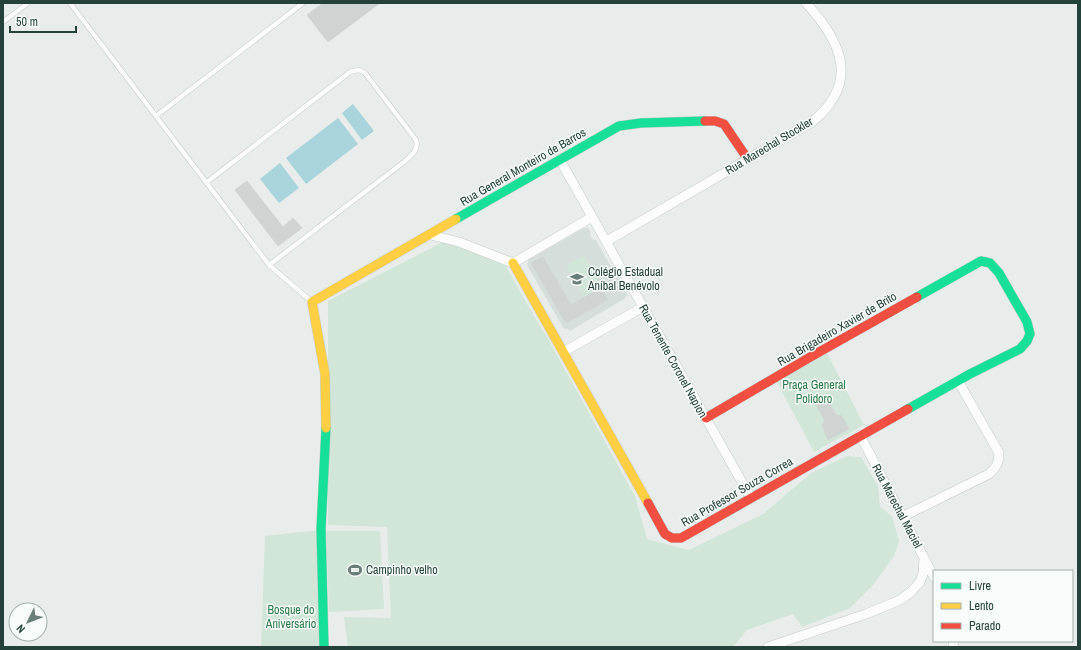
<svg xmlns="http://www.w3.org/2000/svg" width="1081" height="650" font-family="'Archivo Narrow',sans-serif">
	<rect width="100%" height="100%" fill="#e8edeb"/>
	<path fill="#d6dedb" d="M 584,228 L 588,228 L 590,231 L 590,235 L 592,239 L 596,240 L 627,295 L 624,299 L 570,331 L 568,329 L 564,329 L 527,265 L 528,263 L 528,260 Z"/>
	<path fill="#d1e6d8" d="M 445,241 L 506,266 L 527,304 L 547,337 L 635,496 L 647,539 L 689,550 L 763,514 L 811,473 L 847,456 L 861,457 L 878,486 L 880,507 L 892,516 L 899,541 L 894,556 L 873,585 L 850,608 L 802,627 L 793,614 L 747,630 L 733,647 L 348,647 L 344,617 L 391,618 L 387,527 L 328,525 L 328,301 Z
		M 584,255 L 602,287 L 584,297 L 566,266 Z
		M 826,351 L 864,425 L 814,452 L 776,380 Z
		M 320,530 L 320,647 L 261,647 L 265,536 Z
		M 326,531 L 380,531 L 384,609 L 329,612 Z"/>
	<path fill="#a9d4db" d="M 353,104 L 374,131 L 362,140 L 342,113 Z
		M 338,118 L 358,144 L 306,184 L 286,158 Z
		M 280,163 L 299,188 L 279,203 L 260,179 Z"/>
	<path fill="#cfd4d2" stroke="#d1d6d4" d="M 323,3 L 380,3 L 328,42 L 307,15 Z
		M 247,181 L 283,227 L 293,218 L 302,228 L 278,246 L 235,190 Z
		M 543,257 L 571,305 L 601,288 L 608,300 L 566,323 L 531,263 Z
		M 826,397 L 836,415 L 842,416 L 849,429 L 828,440 L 822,425 L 825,421 L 815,403 Z"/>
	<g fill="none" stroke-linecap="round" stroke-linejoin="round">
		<defs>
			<path id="lane" d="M 70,3 L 269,265 L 311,301
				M 3,22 L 28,3
				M 156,116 L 303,3
				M 207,182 L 350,72 C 356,70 360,69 365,73 L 416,140 C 419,151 411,155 404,162 L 269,265"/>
			<path id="street" d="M 560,160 L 751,498
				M 431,235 L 459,242 L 513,263 L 592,217
				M 607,241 L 812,122 C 860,83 842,42 806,3
				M 563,352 L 643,307
				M 860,435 L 934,577
				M 902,517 L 989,474 C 996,468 999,463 999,453 L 958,381
				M 768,647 L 866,614 L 900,600 L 911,592 L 920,582 L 923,574 L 924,558
				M 953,647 L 954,641"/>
			<path id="fast" d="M 456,219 L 619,126 L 641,123 L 705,121
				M 908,409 L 970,374 L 1020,349 L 1027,341 L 1030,334 L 1027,322 L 999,273 L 990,263 L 981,261 L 917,297
				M 324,647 L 321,529 L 326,428"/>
			<path id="slow" d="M 513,263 L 648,503
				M 326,428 L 325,374 L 312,302 L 456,219"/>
			<path id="jam" d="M 705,121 L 715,121 L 724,124 L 747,158
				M 706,418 L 812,356 L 917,297
				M 648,503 L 665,534 L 672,538 L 681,538 L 908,409"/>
		</defs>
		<use href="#lane" stroke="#c5cac8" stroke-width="5.5"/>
		<use href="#street" stroke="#c5cac8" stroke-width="10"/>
		<use href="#fast" stroke="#c3cbc8" stroke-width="10"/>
		<use href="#slow" stroke="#c3cbc8" stroke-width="10"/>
		<use href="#jam" stroke="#c3cbc8" stroke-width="10"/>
		<use href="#lane" stroke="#fcfcfc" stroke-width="4.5"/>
		<use href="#street" stroke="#fcfcfc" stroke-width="9"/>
		<use href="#fast" stroke="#16e098" stroke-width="9"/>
		<use href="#slow" stroke="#ffcf43" stroke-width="9"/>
		<use href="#jam" stroke="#f24e42" stroke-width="9"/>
	</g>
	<defs>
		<symbol id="school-bare" viewBox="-9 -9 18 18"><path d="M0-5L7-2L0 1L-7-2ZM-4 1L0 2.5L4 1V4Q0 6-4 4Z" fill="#697e78" stroke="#f7fbf9" stroke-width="2.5" paint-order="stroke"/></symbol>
		<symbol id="stadium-bare" viewBox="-9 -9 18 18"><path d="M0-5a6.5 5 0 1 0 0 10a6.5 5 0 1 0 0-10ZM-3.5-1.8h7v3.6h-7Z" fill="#697e78" stroke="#f7fbf9" stroke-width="2.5" paint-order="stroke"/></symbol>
	</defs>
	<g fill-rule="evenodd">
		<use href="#school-bare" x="567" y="269" width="20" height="20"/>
		<use href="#stadium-bare" x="345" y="560" width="20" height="20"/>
	</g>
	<g text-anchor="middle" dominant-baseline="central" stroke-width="3" stroke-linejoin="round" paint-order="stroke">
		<g font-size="12" fill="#24423a" stroke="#f7fbf9">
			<text transform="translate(769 146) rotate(-31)">Rua Marechal Stockler</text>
			<text transform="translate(523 167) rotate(-30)">Rua General Monteiro de Barros</text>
			<text transform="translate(837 329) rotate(-30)">Rua Brigadeiro Xavier de Brito</text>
			<text transform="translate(673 361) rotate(61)">Rua Tenente Coronel Napion</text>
			<text transform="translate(737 492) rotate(-30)">Rua Professor Souza Correa</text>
			<text transform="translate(897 506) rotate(62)">Rua Marechal Maciel</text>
		</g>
		<g font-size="12" fill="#24423a" stroke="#f7fbf9" text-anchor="start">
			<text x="588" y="272">Colégio Estadual<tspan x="588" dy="14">Aníbal Benévolo</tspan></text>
			<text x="366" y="570">Campinho velho</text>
		</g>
		<g font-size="12" fill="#2d7a4b" stroke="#f7fbf9">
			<text x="814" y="385">Praça General<tspan x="814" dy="14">Polidoro</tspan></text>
			<text x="291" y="610">Bosque do<tspan x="291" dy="14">Aniversário</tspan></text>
		</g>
	</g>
	<rect width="1081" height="650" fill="none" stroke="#24423a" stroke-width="8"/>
	<rect x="933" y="570" width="140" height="72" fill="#f7fbf9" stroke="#a3b1ad"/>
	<rect x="941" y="583" width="20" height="6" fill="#16e098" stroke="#a3b1ad"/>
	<text x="969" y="590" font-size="12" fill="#24423a">Livre</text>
	<rect x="941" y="603" width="20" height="6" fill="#ffcf43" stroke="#a3b1ad"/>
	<text x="969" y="610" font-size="12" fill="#24423a">Lento</text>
	<rect x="941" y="623" width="20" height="6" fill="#f24e42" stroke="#a3b1ad"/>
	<text x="969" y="630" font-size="12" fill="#24423a">Parado</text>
	<g transform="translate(28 622) rotate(227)"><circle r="19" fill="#f7fbf9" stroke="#a3b1ad"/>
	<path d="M0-3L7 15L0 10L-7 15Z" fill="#697e78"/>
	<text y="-6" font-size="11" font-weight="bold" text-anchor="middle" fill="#24423a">N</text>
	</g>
	<path d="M10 26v6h66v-6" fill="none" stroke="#24423a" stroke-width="2"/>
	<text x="16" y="26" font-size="12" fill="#24423a" stroke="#f7fbf9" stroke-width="3" paint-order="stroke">50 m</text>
</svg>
